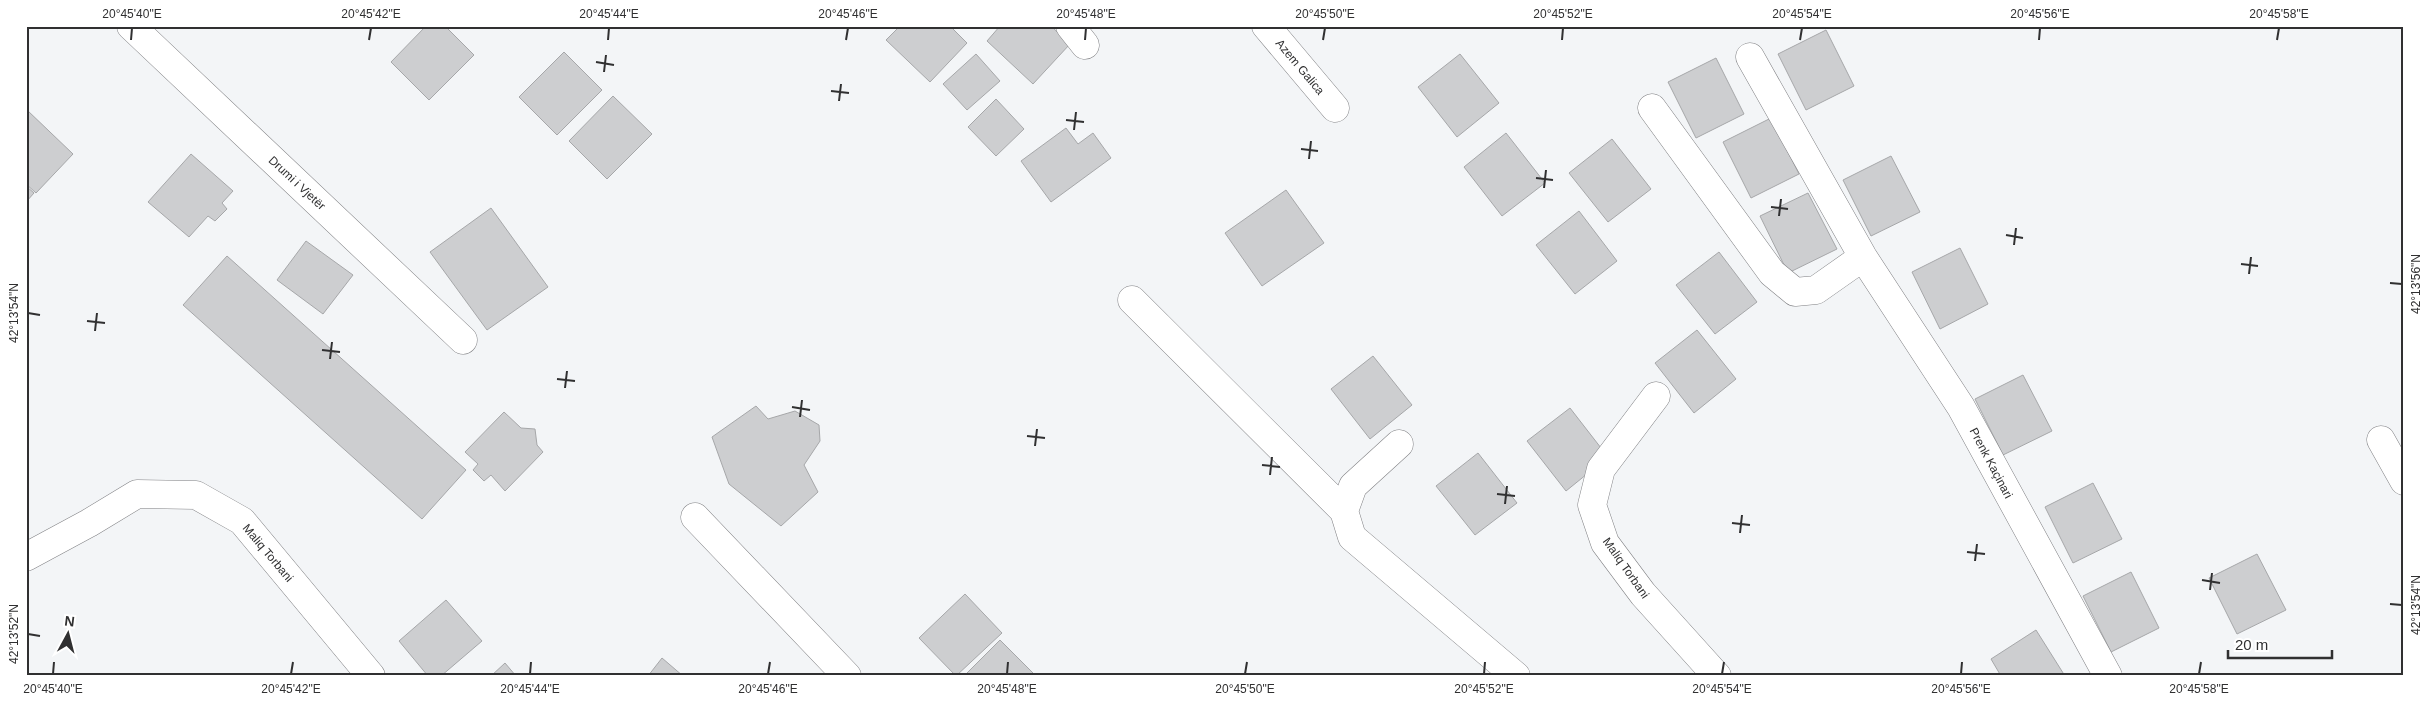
<svg xmlns="http://www.w3.org/2000/svg" width="2430" height="702" font-family="Arial,sans-serif">
	<rect width="100%" height="100%" fill="#f3f5f7"/>
	<path fill="#cdced0" stroke="#a6a7a9" d="M 426,26 L 445,26 L 474,55 L 429,100 L 391,62 Z
		M 900,26 L 950,26 L 967,43 L 930,82 L 886,40 Z
		M 1000,26 L 1051,26 L 1070,44 L 1033,84 L 987,41 Z
		M 1826,30 L 1854,86 L 1806,110 L 1778,54 Z
		M 564,52 L 602,90 L 557,135 L 519,97 Z
		M 976,54 L 1000,81 L 967,110 L 943,84 Z
		M 1460,54 L 1499,103 L 1457,137 L 1418,87 Z
		M 1716,58 L 1744,114 L 1696,138 L 1668,82 Z
		M 613,96 L 652,134 L 607,179 L 569,141 Z
		M 996,99 L 1024,129 L 996,156 L 968,127 Z
		M 27,110 L 73,154 L 36,193 L 26,184 Z
		M 1771,118 L 1799,174 L 1751,198 L 1723,142 Z
		M 1066,128 L 1078,144 L 1093,133 L 1111,158 L 1051,202 L 1021,161 Z
		M 1506,133 L 1545,183 L 1502,216 L 1464,167 Z
		M 1612,139 L 1651,189 L 1608,222 L 1569,173 Z
		M 191,154 L 233,191 L 222,203 L 227,209 L 215,221 L 208,216 L 189,237 L 148,202 Z
		M 1891,156 L 1920,212 L 1871,236 L 1843,180 Z
		M 26,186 L 34,193 L 26,202 Z
		M 1286,190 L 1324,243 L 1262,286 L 1225,233 Z
		M 1808,193 L 1837,249 L 1788,273 L 1760,216 Z
		M 491,208 L 548,287 L 487,330 L 430,252 Z
		M 1579,211 L 1617,261 L 1575,294 L 1536,245 Z
		M 306,241 L 353,275 L 323,314 L 277,280 Z
		M 1960,248 L 1988,304 L 1940,329 L 1912,272 Z
		M 1719,252 L 1757,302 L 1715,334 L 1676,285 Z
		M 227,256 L 466,470 L 422,519 L 183,305 Z
		M 1697,330 L 1736,379 L 1694,413 L 1655,363 Z
		M 1373,356 L 1412,405 L 1370,439 L 1331,389 Z
		M 2023,375 L 2052,431 L 2003,455 L 1975,399 Z
		M 756,406 L 768,419 L 795,411 L 819,425 L 820,441 L 804,465 L 818,492 L 781,526 L 729,484 L 712,437 Z
		M 1570,408 L 1608,457 L 1566,491 L 1527,441 Z
		M 504,412 L 521,428 L 535,429 L 537,445 L 543,452 L 505,491 L 491,475 L 484,481 L 473,470 L 478,464 L 465,452 Z
		M 1478,453 L 1517,503 L 1475,535 L 1436,486 Z
		M 2093,483 L 2122,539 L 2073,563 L 2045,507 Z
		M 2257,554 L 2286,610 L 2237,634 L 2209,578 Z
		M 2131,572 L 2159,628 L 2111,652 L 2083,596 Z
		M 965,594 L 1002,633 L 956,676 L 919,638 Z
		M 446,600 L 482,641 L 441,676 L 428,676 L 399,641 Z
		M 2036,630 L 2065,676 L 2001,676 L 1991,659 Z
		M 1000,640 L 1036,676 L 964,676 Z
		M 662,658 L 683,676 L 648,676 Z
		M 505,663 L 516,676 L 491,676 Z"/>
	<g fill="none" stroke-linecap="round" stroke-linejoin="round">
		<defs>
			<path id="minor" d="M 131,26 L 463,340
				M 1070,26 L 1085,45
				M 1266,26 L 1335,108
				M 1750,57 L 1863,257 L 1961,407 L 2108,676
				M 1652,108 L 1772,273 L 1795,292 L 1816,290 L 1863,257
				M 1132,300 L 1344,511
				M 1656,396 L 1601,469 L 1592,505 L 1605,543 L 1643,594 L 1717,676
				M 2381,440 L 2404,481
				M 1399,444 L 1353,486 L 1344,511 L 1352,537 L 1516,676
				M 695,517 L 847,676
				M 26,557 L 89,523 L 137,494 L 196,495 L 242,521 L 371,676"/>
		</defs>
		<use href="#minor" stroke="#808184" stroke-width="29"/>
		<use href="#minor" stroke="#fff" stroke-width="28"/>
	</g>
	<path fill="none" stroke="#303031" stroke-width="2" d="M 131,40 L 132,28M 369,40 L 371,28M 608,40 L 609,28M 846,40 L 848,28M 1085,40 L 1086,28M 1323,40 L 1325,28M 1562,40 L 1563,28M 1800,40 L 1802,28M 2039,40 L 2040,28M 2277,40 L 2279,28M 596,62 L 614,65M 604,72 L 606,55M 831,91 L 849,93M 839,101 L 841,84M 1066,120 L 1084,122M 1074,130 L 1076,112M 1301,149 L 1318,151M 1309,159 L 1311,141M 1536,178 L 1553,180M 1544,188 L 1546,170M 1771,207 L 1788,209M 1779,216 L 1781,199M 2006,235 L 2023,238M 2014,245 L 2016,228M 2241,264 L 2258,266M 2249,274 L 2251,257M 2390,283 L 2402,284M 28,313 L 40,315M 87,321 L 105,323M 95,331 L 97,313M 322,350 L 340,352M 330,359 L 332,342M 557,379 L 575,381M 565,388 L 567,371M 792,407 L 810,410M 800,417 L 802,400M 1027,436 L 1045,438M 1035,446 L 1037,429M 1262,465 L 1280,467M 1270,475 L 1272,457M 1497,494 L 1515,496M 1505,504 L 1507,486M 1732,523 L 1750,525M 1740,533 L 1742,515M 1967,552 L 1985,554M 1975,561 L 1977,544M 2202,580 L 2220,583M 2210,590 L 2212,573M 2390,604 L 2402,605M 28,634 L 40,636M 53,674 L 54,662M 291,674 L 293,662M 530,674 L 531,662M 768,674 L 770,662M 1007,674 L 1008,662M 1245,674 L 1247,662M 1484,674 L 1485,662M 1722,674 L 1724,662M 1961,674 L 1962,662M 2199,674 L 2201,662"/>
	<g text-anchor="middle" dominant-baseline="central" stroke-width="4" stroke-linejoin="round" paint-order="stroke">
		<g font-size="12" fill="#303031" stroke="#fff">
			<text transform="translate(1300 67) rotate(50)">Azem Galica</text>
			<text transform="translate(297 183) rotate(43)">Drumi i Vjetër</text>
			<text transform="translate(1991 463) rotate(62)">Prenk Kaçinari</text>
			<text transform="translate(268 553) rotate(50)">Maliq Torbani</text>
			<text transform="translate(1626 568) rotate(55)">Maliq Torbani</text>
		</g>
	</g>
	<rect width="2430" height="702" fill="none" stroke="#ffffff" stroke-width="55"/>
	<g transform="translate(68 634) rotate(7)" stroke="#ffffff" stroke-width="4" paint-order="stroke">
	<path d="M0-4L9 19L0 12L-9 19Z" fill="#303031"/>
	<text y="-8" font-size="14" font-weight="bold" text-anchor="middle" fill="#303031">N</text>
	</g>
	<path d="M2228 650v8h104v-8" fill="none" stroke="#303031" stroke-width="2.5"/>
	<text x="2235" y="650" font-size="15" fill="#303031" stroke="#ffffff" stroke-width="4" paint-order="stroke">20 m</text>
	<rect x="28" y="28" width="2374" height="646" fill="none" stroke="#303031" stroke-width="2"/>
	<g font-size="12" text-anchor="middle" fill="#303031">
		<text x="132" y="18">20°45'40"E</text>
		<text x="371" y="18">20°45'42"E</text>
		<text x="609" y="18">20°45'44"E</text>
		<text x="848" y="18">20°45'46"E</text>
		<text x="1086" y="18">20°45'48"E</text>
		<text x="1325" y="18">20°45'50"E</text>
		<text x="1563" y="18">20°45'52"E</text>
		<text x="1802" y="18">20°45'54"E</text>
		<text x="2040" y="18">20°45'56"E</text>
		<text x="2279" y="18">20°45'58"E</text>
		<text transform="translate(2416 284) rotate(-90)" y="4">42°13'56"N</text>
		<text transform="translate(14 313) rotate(-90)" y="4">42°13'54"N</text>
		<text transform="translate(2416 605) rotate(-90)" y="4">42°13'54"N</text>
		<text transform="translate(14 634) rotate(-90)" y="4">42°13'52"N</text>
		<text x="53" y="693">20°45'40"E</text>
		<text x="291" y="693">20°45'42"E</text>
		<text x="530" y="693">20°45'44"E</text>
		<text x="768" y="693">20°45'46"E</text>
		<text x="1007" y="693">20°45'48"E</text>
		<text x="1245" y="693">20°45'50"E</text>
		<text x="1484" y="693">20°45'52"E</text>
		<text x="1722" y="693">20°45'54"E</text>
		<text x="1961" y="693">20°45'56"E</text>
		<text x="2199" y="693">20°45'58"E</text>
	</g>
</svg>
